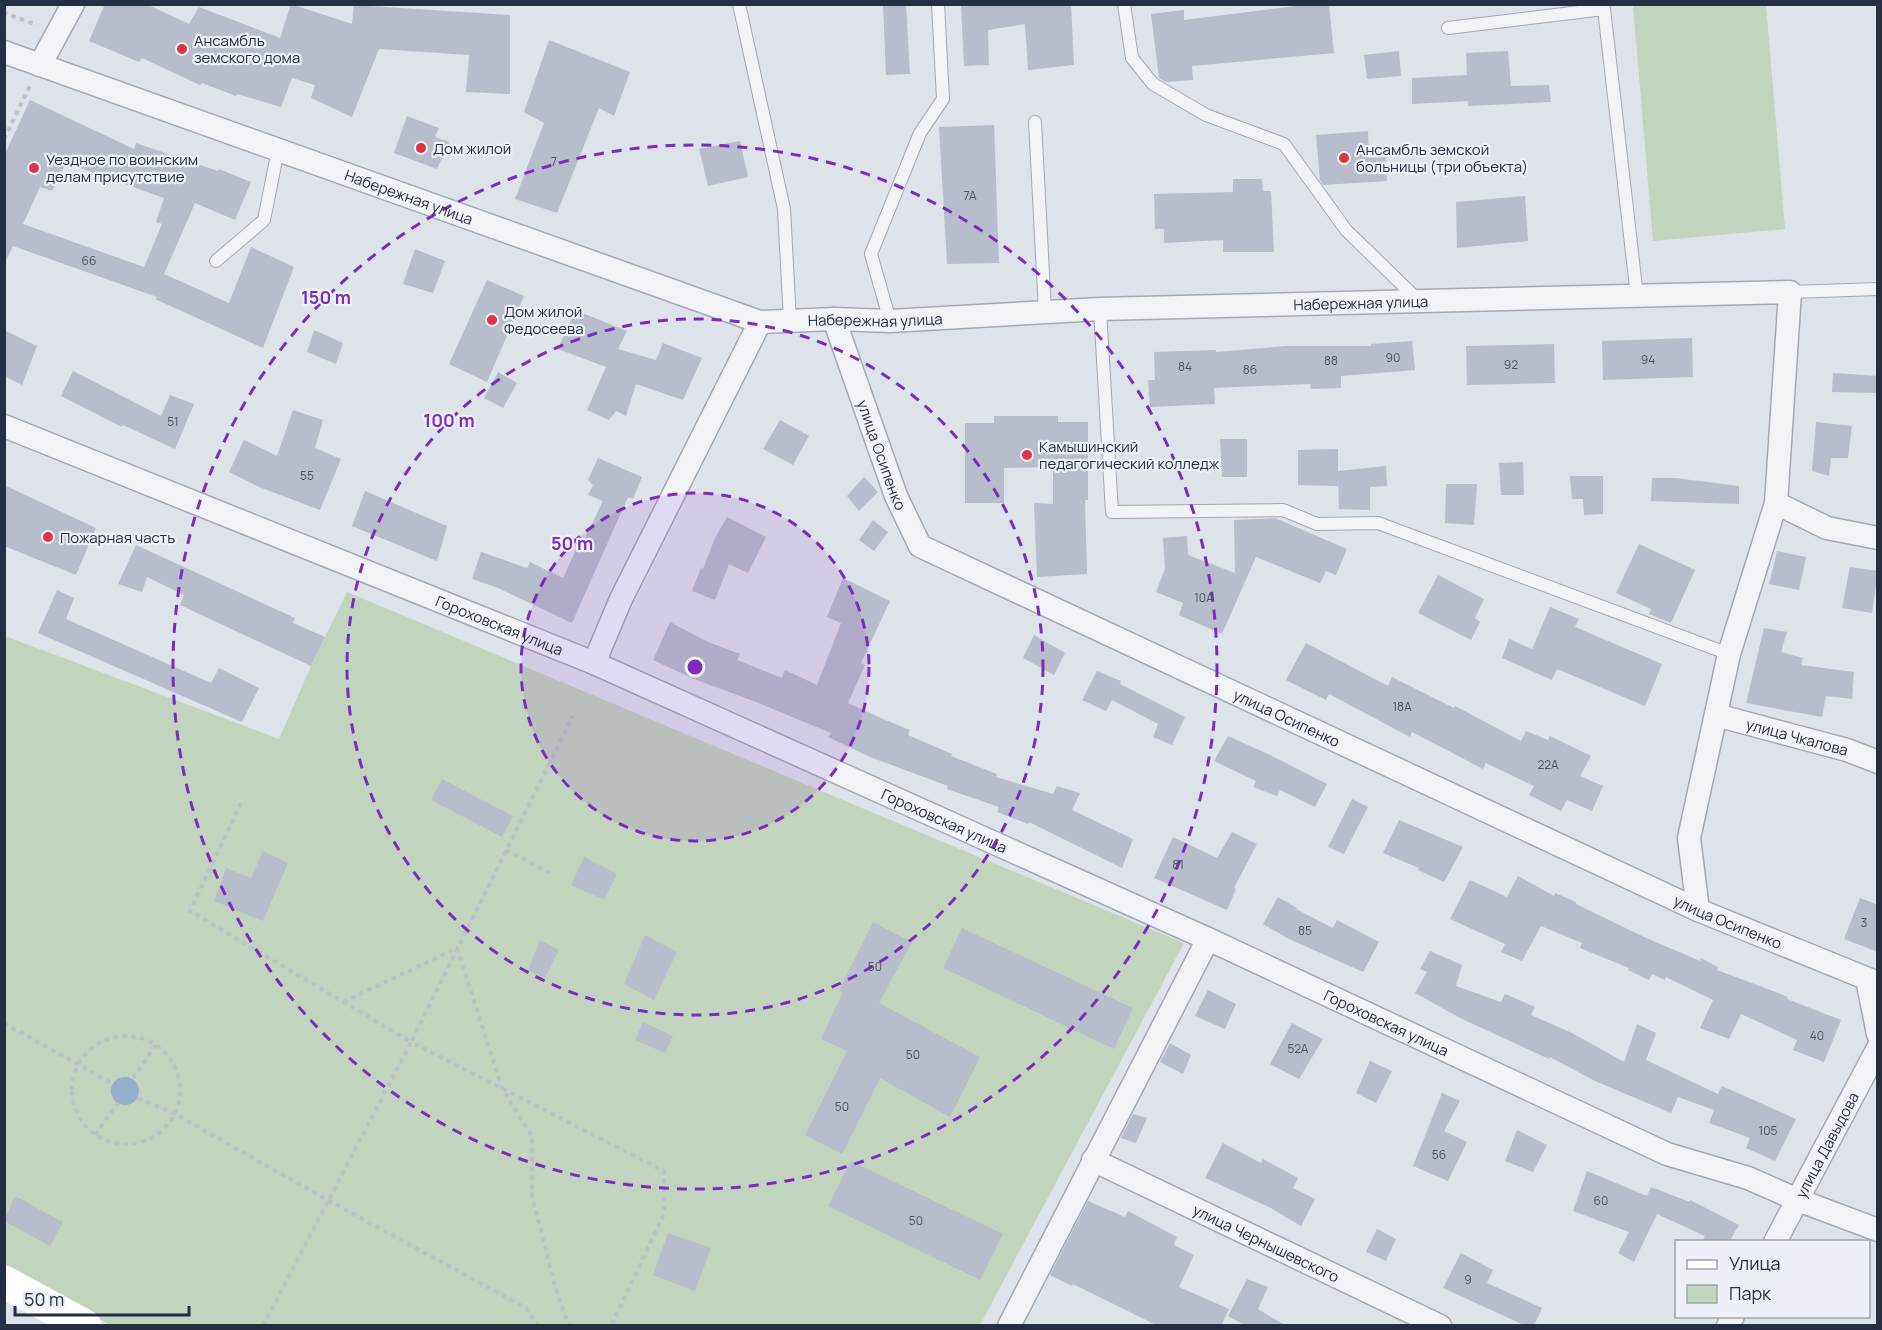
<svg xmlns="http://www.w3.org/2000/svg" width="1882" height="1330" font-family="Manrope,sans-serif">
	<rect width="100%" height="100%" fill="#dee2e9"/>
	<path fill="#c3d4be" d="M 1633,5 L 1766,5 L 1785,229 L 1653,241 Z
		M 347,592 L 1184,943 L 980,1325 L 110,1325 L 5,1267 L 5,636 L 279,739 L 311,666 Z"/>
	<path fill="#94aece" d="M111 1091a14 14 0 1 1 28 0a14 14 0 1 1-28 0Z"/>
	<path fill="#b7bdca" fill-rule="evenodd" d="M 105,4 L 146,4 L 189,24 L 199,7 L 280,38 L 291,4 L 352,24 L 354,5 L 510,15 L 510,94 L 466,92 L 469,55 L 379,49 L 352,117 L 311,98 L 315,85 L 292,78 L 281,107 L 237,94 L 236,96 L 202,83 L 200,85 L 142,58 L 139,62 L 89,41 Z
		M 883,4 L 906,4 L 910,74 L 886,75 Z
		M 961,4 L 1071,4 L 1074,65 L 1028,70 L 1025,24 L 988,30 L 989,65 L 964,66 Z
		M 1313,4 L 1329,4 L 1334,53 L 1192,66 L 1193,80 L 1166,82 L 1159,78 L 1151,14 L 1184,10 L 1184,20 Z
		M 549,40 L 630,72 L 614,116 L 599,108 L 557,213 L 515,199 L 544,123 L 524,112 Z
		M 1399,51 L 1401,76 L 1367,79 L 1364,55 Z
		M 1508,51 L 1511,86 L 1549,85 L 1551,102 L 1468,106 L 1468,101 L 1412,104 L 1412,78 L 1467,75 L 1466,53 Z
		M 30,100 L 134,149 L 136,143 L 218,171 L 219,169 L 251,182 L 235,220 L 195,203 L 164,274 L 229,303 L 251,247 L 294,267 L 263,348 L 155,299 L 157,297 L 13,246 L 4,265 L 4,156 ZM 66,163 L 164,198 L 156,222 L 162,224 L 144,267 L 23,224 L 40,187 L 52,191 Z
		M 407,116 L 439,128 L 435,137 L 449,142 L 437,169 L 394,153 Z
		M 994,125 L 999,263 L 947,264 L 939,127 Z
		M 1368,131 L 1369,158 L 1386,157 L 1387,181 L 1323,185 L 1320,180 L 1316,135 Z
		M 740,141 L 748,177 L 708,186 L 699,149 Z
		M 1233,179 L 1262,179 L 1263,191 L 1271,191 L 1274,252 L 1223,252 L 1223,240 L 1164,243 L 1164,229 L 1155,229 L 1154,194 L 1233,192 Z
		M 1525,196 L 1528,241 L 1457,248 L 1456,202 Z
		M 415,249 L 445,261 L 433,293 L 403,284 Z
		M 487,280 L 524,296 L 487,382 L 449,364 Z
		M 575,310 L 627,331 L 618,349 L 656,360 L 663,343 L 702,358 L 683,400 L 636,384 L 626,416 L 616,411 L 609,420 L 587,410 L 606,367 L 558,349 Z
		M 4,330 L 37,346 L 22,385 L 4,376 Z
		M 314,330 L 343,343 L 336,364 L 307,352 Z
		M 1692,338 L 1693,377 L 1603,380 L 1602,341 Z
		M 1412,341 L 1415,370 L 1341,376 L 1341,388 L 1311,389 L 1310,384 L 1214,388 L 1215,404 L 1150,407 L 1148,380 L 1155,380 L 1154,352 L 1216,350 L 1216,352 L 1286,346 L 1371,346 L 1371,344 Z
		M 1554,344 L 1555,383 L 1467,385 L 1466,346 Z
		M 73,371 L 161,416 L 170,395 L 194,404 L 175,449 L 123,425 L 122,427 L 61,396 Z
		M 498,372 L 517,383 L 503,408 L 484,398 Z
		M 1833,373 L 1878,376 L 1878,393 L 1832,392 Z
		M 293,410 L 323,420 L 315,448 L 341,459 L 320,510 L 259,487 L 229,472 L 244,440 L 277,456 Z
		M 994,416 L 1058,416 L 1058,422 L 1088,422 L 1088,500 L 1085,500 L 1087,574 L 1037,577 L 1034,503 L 1053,504 L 1053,467 L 1004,468 L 1004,503 L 965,503 L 965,423 L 994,423 Z
		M 780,420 L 809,436 L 793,465 L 763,449 Z
		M 1816,422 L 1852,426 L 1848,458 L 1831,458 L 1829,476 L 1812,471 Z
		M 1220,439 L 1247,439 L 1247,477 L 1222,477 Z
		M 1338,449 L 1338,471 L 1386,466 L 1387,486 L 1370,487 L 1370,510 L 1339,509 L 1338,475 L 1338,486 L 1298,485 L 1298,450 Z
		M 598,458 L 642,477 L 633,499 L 628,497 L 572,623 L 498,588 L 472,579 L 481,552 L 527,568 L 530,562 L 563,578 L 580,541 L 583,542 L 603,501 L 588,495 L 593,485 L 588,480 Z
		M 1523,462 L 1524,495 L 1501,495 L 1499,463 Z
		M 1570,476 L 1603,476 L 1603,514 L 1584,515 L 1583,499 L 1572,499 Z
		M 864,477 L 878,492 L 859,511 L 847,496 Z
		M 1652,478 L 1675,478 L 1739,486 L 1739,504 L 1651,501 Z
		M 1446,484 L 1477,484 L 1474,525 L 1445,523 Z
		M 4,485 L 96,528 L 76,575 L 4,546 Z
		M 365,491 L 447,526 L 437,561 L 352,526 Z
		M 727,517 L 766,537 L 748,573 L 729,564 L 715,600 L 692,591 L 701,568 L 703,569 L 715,538 Z
		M 1275,518 L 1347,549 L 1336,575 L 1326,571 L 1320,583 L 1256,557 L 1222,634 L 1179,615 L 1183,603 L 1156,592 L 1165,569 L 1163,538 L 1187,536 L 1188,555 L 1235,573 L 1234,520 Z
		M 873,520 L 888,532 L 874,551 L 859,540 Z
		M 1639,544 L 1695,570 L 1671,623 L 1649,614 L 1651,609 L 1616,593 Z
		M 136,545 L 295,618 L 293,623 L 325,637 L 311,666 L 180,605 L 184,595 L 147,577 L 142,592 L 118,584 Z
		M 1777,551 L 1806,557 L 1799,590 L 1769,584 Z
		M 1850,567 L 1878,571 L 1872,613 L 1842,608 Z
		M 1438,575 L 1484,599 L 1475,618 L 1480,622 L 1471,640 L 1418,613 Z
		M 843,578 L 890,601 L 861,663 L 865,665 L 848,703 L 883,719 L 910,730 L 908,735 L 952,754 L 951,756 L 997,774 L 996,777 L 1053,794 L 1057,786 L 1080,793 L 1072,810 L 1133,839 L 1122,868 L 1029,822 L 1028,824 L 997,812 L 999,807 L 947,789 L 948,786 L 870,757 L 828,737 L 831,733 L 756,702 L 694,679 L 653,660 L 670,622 L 708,642 L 740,654 L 737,660 L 782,678 L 785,670 L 817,685 L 841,623 L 827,617 Z
		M 57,590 L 74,598 L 66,619 L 211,683 L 219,668 L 259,688 L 242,722 L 38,633 Z
		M 1550,607 L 1579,619 L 1575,627 L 1662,664 L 1645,706 L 1557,669 L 1552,680 L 1502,658 L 1509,639 L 1532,649 Z
		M 1764,628 L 1787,632 L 1781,652 L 1803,658 L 1801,665 L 1854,672 L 1852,699 L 1826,696 L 1822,717 L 1746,703 Z
		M 1034,635 L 1065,653 L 1054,675 L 1023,658 Z
		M 1306,643 L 1388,686 L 1392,677 L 1454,708 L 1455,706 L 1521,741 L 1526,731 L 1548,740 L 1550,736 L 1591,756 L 1580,776 L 1603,786 L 1592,811 L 1567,800 L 1561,811 L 1529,795 L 1534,786 L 1486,763 L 1483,769 L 1412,732 L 1410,737 L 1329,694 L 1326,700 L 1286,680 Z
		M 1097,671 L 1121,681 L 1120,684 L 1185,717 L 1172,745 L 1153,737 L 1158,724 L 1112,700 L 1106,711 L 1082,700 Z
		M 1228,736 L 1270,755 L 1327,784 L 1315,807 L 1280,790 L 1277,796 L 1253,787 L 1256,781 L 1214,761 Z
		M 442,779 L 513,816 L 502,837 L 431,800 Z
		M 1352,799 L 1368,807 L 1344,854 L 1328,847 Z
		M 1399,820 L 1463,847 L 1444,882 L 1418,870 L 1419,868 L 1383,853 Z
		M 1232,832 L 1257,844 L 1234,888 L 1236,889 L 1227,910 L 1154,878 L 1173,837 L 1217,858 Z
		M 263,851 L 288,863 L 263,921 L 214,901 L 226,868 L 251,878 Z
		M 584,857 L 617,874 L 604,900 L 571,885 Z
		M 1518,876 L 1554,896 L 1555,893 L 1576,902 L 1576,904 L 1644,937 L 1700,961 L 1701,958 L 1718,967 L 1717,970 L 1765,988 L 1788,997 L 1787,999 L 1841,1020 L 1824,1062 L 1793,1050 L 1797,1040 L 1741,1014 L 1729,1039 L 1700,1028 L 1713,1000 L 1666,977 L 1665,980 L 1652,974 L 1649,980 L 1628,970 L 1629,968 L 1580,948 L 1582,943 L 1541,926 L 1522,961 L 1501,952 L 1505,944 L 1450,919 L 1470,880 L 1507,897 Z
		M 1278,897 L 1297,908 L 1296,909 L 1333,928 L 1337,920 L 1379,942 L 1363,972 L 1287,938 L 1263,924 Z
		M 1860,898 L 1878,905 L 1878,952 L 1844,939 Z
		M 873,922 L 912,942 L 879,1003 L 980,1057 L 950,1117 L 880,1078 L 842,1154 L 805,1135 L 847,1051 L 821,1039 L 843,992 L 839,990 Z
		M 962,928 L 1133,1008 L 1114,1049 L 943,968 Z
		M 645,935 L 677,952 L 654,1000 L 624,984 Z
		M 540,940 L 559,950 L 545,978 L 528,970 Z
		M 1430,951 L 1462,965 L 1456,986 L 1501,1002 L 1505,994 L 1535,1007 L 1531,1015 L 1572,1033 L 1624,1062 L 1637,1024 L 1656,1033 L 1646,1060 L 1718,1094 L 1722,1086 L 1796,1119 L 1775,1161 L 1746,1148 L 1750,1138 L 1709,1123 L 1714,1110 L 1678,1097 L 1671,1113 L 1595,1081 L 1550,1057 L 1549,1059 L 1510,1041 L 1460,1018 L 1415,993 L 1427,972 L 1420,969 Z
		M 1208,990 L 1236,1004 L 1225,1029 L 1195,1016 Z
		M 643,1022 L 673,1036 L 665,1053 L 635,1040 Z
		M 1292,1023 L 1323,1039 L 1299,1079 L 1270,1064 Z
		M 1170,1043 L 1191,1055 L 1183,1074 L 1160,1062 Z
		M 1370,1061 L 1392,1071 L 1376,1103 L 1356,1093 Z
		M 1442,1093 L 1460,1101 L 1444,1131 L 1467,1142 L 1448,1181 L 1413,1166 Z
		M 1133,1114 L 1147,1118 L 1136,1143 L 1121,1138 Z
		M 1517,1130 L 1547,1145 L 1533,1172 L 1505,1161 Z
		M 1223,1143 L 1261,1163 L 1263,1159 L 1298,1178 L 1293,1188 L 1315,1199 L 1301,1226 L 1269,1207 L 1205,1178 Z
		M 851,1161 L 1003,1234 L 980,1280 L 828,1206 Z
		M 1587,1171 L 1647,1196 L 1651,1187 L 1690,1202 L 1690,1200 L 1739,1225 L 1729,1242 L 1702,1242 L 1705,1236 L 1657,1214 L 1634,1262 L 1618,1253 L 1629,1232 L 1573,1211 Z
		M 15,1196 L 63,1222 L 50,1246 L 4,1221 Z
		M 1088,1201 L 1125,1217 L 1128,1211 L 1177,1237 L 1174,1245 L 1194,1255 L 1179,1287 L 1229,1309 L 1221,1326 L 1158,1326 L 1073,1284 L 1072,1286 L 1050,1275 Z
		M 1377,1229 L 1396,1239 L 1386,1261 L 1366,1252 Z
		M 668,1233 L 711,1248 L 695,1291 L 653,1275 Z
		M 1461,1253 L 1493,1270 L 1487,1283 L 1542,1308 L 1534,1326 L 1526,1326 L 1443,1288 Z
		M 1247,1279 L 1268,1287 L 1258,1309 L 1286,1326 L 1246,1326 L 1228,1316 Z"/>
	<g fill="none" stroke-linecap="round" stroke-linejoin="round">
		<defs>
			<path id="lane" d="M 739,4 L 784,209 L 790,321
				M 1124,4 L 1132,58 L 1153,84 L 1206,115 L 1284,144 L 1346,230 L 1418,300
				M 1448,28 L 1604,9 L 1637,296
				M 1035,122 L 1045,311
				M 216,261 L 264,220 L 278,150
				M 1790,292 L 1878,289
				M 1100,309 L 1112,512 L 1283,510 L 1317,524 L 1378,523 L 1729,654
				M 890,321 L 871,254 L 920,133 L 943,99 L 938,4"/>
			<g id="street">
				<path id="s1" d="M 4,52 L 760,322 L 834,319 L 890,321 L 1100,309 L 1790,292 L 1776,503 L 1729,654 L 1689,838 L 1698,910"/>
				<path d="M 40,65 L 73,4"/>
				<path id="s2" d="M 834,319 L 896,496 L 920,546 L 1698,910 L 1878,983"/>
				<path id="s3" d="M 4,426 L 594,663 L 1208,939 L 1667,1154 L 1748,1178 L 1798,1200 L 1878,1230"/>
				<path d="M 1776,503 L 1827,528 L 1878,538"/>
				<path d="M 594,663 L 621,599 L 760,322"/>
				<path id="s4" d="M 1716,715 L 1847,750 L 1878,762"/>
				<path d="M 1867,979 L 1878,1034"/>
				<path id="s5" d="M 1093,1160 L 1440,1326"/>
				<path id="s6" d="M 1775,1242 L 1878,1048"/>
				<path d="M 1009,1326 L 1208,939"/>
				<path d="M 1728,1326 L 1733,1316"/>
			</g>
		</defs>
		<use href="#lane" stroke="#a3a8b4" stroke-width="14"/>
		<use href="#street" stroke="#a3a8b4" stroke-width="25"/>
		<path stroke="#bcc0c8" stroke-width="4" stroke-dasharray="4.5 4.5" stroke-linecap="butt" d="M 4,11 L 7,14 L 37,25
			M 4,139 L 30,86
			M 241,803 L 190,911 L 411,1042 L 573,716
			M 506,850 L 552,874
			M 343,1002 L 457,948 L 502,1088 L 532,1137 L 532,1196 L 556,1290 L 569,1326
			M 4,1023 L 113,1084
			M72 1090a54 54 0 1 1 108 0a54 54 0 1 1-108 0Z
			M 133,1078 L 156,1045
			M 138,1098 L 175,1114 L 324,1198 L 526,1308 L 538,1326
			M 95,1135 L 118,1103
			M 263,1326 L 411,1042 L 664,1171 L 664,1214 L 611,1326"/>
		<use href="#lane" stroke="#f1f3f7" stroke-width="12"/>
		<use href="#street" stroke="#f1f3f7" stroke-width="22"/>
		<path stroke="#fff" stroke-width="33" d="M 4,1282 L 85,1326"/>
	</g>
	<circle cx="695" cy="667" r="174" fill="#7b2cbf" fill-opacity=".12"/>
	<g fill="none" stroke="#7b2cbf" stroke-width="3" stroke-dasharray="10 8">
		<circle cx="695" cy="667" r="174"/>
		<circle cx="695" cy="667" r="348"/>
		<circle cx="695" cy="667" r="522"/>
	</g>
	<g fill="#dd3446" stroke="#edf1f7" stroke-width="2">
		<circle cx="182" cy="49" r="6"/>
		<circle cx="421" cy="148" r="6"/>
		<circle cx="1344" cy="158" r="6"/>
		<circle cx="34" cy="168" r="6"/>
		<circle cx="492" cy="320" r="6"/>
		<circle cx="1027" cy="455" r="6"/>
		<circle cx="48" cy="537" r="6"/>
	</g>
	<g text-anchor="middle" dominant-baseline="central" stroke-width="4.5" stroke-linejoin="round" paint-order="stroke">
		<g font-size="12" fill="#4a5264">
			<text x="554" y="161">7</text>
			<text x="970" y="195">7А</text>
			<text x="89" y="260">66</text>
			<text x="1393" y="357">90</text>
			<text x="1648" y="359">94</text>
			<text x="1331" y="360">88</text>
			<text x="1511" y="364">92</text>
			<text x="1185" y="366">84</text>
			<text x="1250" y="369">86</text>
			<text x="173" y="421">51</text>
			<text x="307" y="475">55</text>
			<text x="1204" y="597">10А</text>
			<text x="1402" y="706">18А</text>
			<text x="1548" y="764">22А</text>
			<text x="1178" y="864">81</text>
			<text x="1864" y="922">3</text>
			<text x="1305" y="930">85</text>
			<text x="875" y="966">50</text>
			<text x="1817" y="1035">40</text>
			<text x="1298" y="1048">52А</text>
			<text x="913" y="1054">50</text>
			<text x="842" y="1106">50</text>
			<text x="1768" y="1130">105</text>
			<text x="1439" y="1154">56</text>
			<text x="1601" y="1200">60</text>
			<text x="916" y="1220">50</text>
			<text x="1468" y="1279">9</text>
		</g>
		<g font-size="15" fill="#252e42" stroke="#edf1f7" text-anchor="start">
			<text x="194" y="40">Ансамбль<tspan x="194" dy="17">земского дома</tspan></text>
			<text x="433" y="148">Дом жилой</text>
			<text x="1356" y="149">Ансамбль земской<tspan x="1356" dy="17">больницы (три объекта)</tspan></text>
			<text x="46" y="159">Уездное по воинским<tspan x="46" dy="17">делам присутствие</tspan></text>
			<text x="504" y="311">Дом жилой<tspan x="504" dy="17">Федосеева</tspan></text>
			<text x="1039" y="446">Камышинский<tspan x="1039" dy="17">педагогический колледж</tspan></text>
			<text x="60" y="537">Пожарная часть</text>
		</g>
		<g font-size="15" fill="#252e42" stroke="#edf1f7">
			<text stroke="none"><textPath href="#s1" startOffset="430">Набережная улица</textPath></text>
			<text stroke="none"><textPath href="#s1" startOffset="1404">Набережная улица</textPath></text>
			<text stroke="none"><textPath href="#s1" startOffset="918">Набережная улица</textPath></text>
			<text stroke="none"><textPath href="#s2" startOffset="144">улица Осипенко</textPath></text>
			<text stroke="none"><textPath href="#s3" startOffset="534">Гороховская улица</textPath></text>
			<text stroke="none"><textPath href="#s2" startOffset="648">улица Осипенко</textPath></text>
			<text stroke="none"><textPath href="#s4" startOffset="84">улица Чкалова</textPath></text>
			<text stroke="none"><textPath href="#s3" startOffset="1020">Гороховская улица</textPath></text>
			<text stroke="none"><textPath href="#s2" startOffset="1134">улица Осипенко</textPath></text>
			<text stroke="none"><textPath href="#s3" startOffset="1506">Гороховская улица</textPath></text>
			<text stroke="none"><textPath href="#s6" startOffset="110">улица Давыдова</textPath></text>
			<text stroke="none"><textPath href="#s5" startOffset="192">улица Чернышевского</textPath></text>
		</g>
	</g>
	<circle cx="695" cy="667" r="9" fill="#7b2cbf" stroke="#edf1f7" stroke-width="3"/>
	<g font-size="18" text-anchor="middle" font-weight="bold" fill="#7b2cbf" stroke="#edf1f7" stroke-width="4.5" stroke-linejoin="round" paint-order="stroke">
		<text x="326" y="304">150 m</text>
		<text x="449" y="427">100 m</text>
		<text x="572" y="550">50 m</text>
	</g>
	<rect width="1882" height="1330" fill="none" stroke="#252e42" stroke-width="12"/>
	<rect x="1675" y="1240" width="195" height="78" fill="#edf1f7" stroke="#9da3af" stroke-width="1.5"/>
	<rect x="1687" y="1260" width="30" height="9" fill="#ffffff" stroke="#9da3af" stroke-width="1.5"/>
	<text x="1729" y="1270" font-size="18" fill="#252e42">Улица</text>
	<rect x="1687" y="1285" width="30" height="18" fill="#c3d4be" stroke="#9da3af" stroke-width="1.5"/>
	<text x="1729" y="1300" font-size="18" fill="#252e42">Парк</text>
	<path d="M15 1306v9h174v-9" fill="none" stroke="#252e42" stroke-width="3"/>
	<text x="24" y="1306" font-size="18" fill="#252e42" stroke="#edf1f7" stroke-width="4.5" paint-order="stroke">50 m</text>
</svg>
